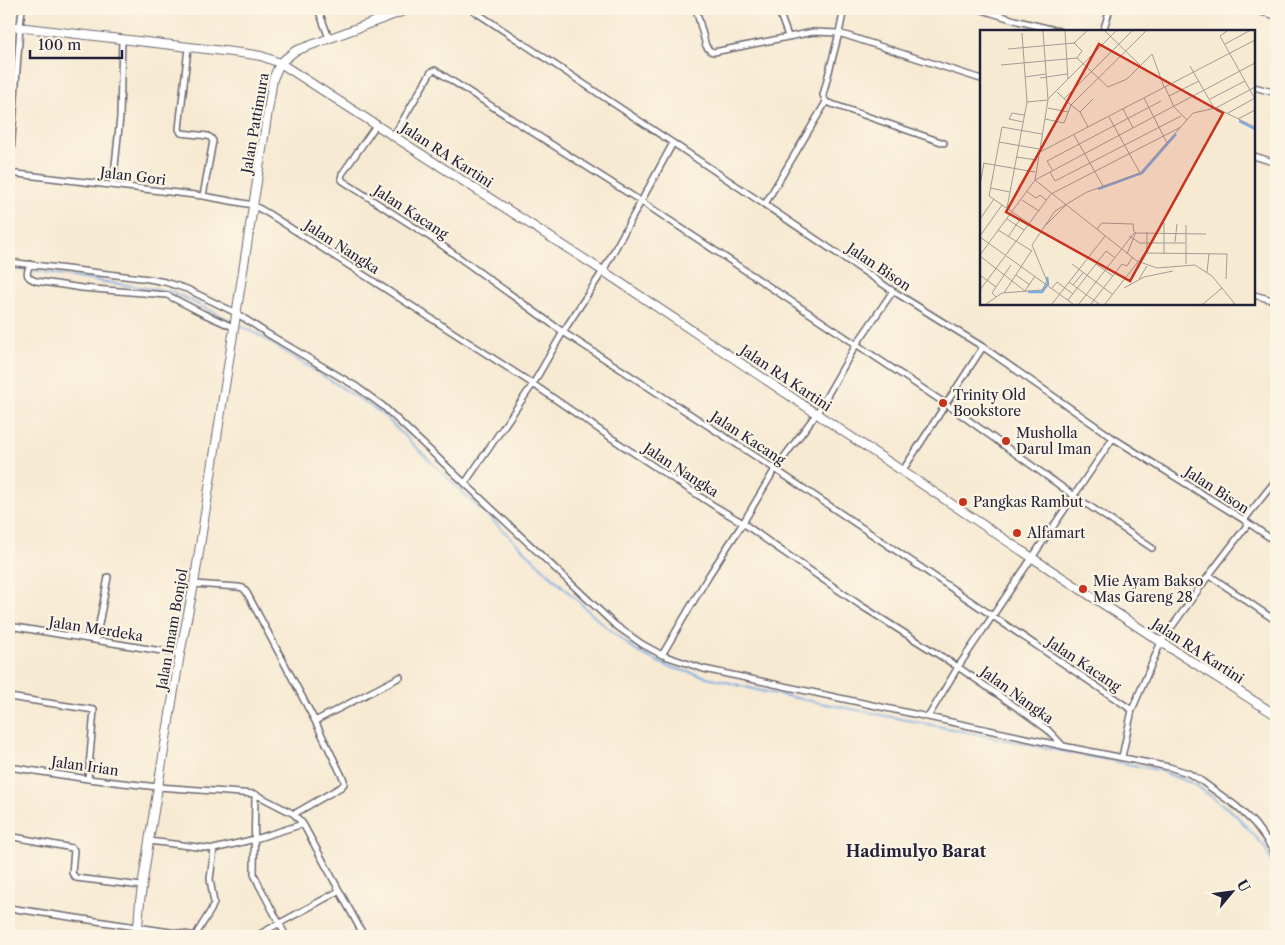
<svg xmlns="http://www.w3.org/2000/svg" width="1285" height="945" font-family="'Libre Caslon Text',serif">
	<rect width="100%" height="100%" fill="#fcf5e5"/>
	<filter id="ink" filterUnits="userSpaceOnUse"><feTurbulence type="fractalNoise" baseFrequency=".02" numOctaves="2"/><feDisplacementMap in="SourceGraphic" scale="10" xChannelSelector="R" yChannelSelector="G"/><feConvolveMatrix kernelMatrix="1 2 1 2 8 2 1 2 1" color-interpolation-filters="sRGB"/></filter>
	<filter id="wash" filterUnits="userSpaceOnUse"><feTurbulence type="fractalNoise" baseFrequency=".0096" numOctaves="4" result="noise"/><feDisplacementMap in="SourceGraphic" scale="20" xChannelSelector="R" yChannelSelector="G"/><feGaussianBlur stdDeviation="1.12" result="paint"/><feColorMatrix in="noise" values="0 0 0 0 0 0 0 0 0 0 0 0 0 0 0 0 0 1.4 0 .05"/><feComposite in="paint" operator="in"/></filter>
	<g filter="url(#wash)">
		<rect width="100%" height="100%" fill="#f7ead3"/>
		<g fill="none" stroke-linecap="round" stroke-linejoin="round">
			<path stroke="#79abe5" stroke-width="2" d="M 9,268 L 173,292 L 233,322
				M 237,324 L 259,335 L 380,412 L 458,488 L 597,619 L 636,651 L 669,667 L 761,691 L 1158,770 L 1196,785 L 1235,814 L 1265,847 L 1276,873"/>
		</g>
	</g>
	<g filter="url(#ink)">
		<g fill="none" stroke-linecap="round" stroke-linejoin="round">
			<defs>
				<path id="minor" d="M 318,9 L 329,38
					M 471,9 L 673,143 L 893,291 L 983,347 L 1113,438 L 1244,520 L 1276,542
					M 696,9 L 706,46 L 710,51 L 714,52 L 813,32 L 839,33 L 823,95 L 826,102 L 944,143
					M 778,9 L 788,36
					M 844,9 L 839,33 L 981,79
					M 979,9 L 1018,21 L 1059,31
					M 1250,9 L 1276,16
					M 1103,31 L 1110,9
					M 188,48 L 179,129 L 181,133 L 208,136 L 211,138 L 213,141 L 203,196
					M 1254,87 L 1276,93
					M 377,124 L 342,174 L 341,178 L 343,181 L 436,241 L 563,332 L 775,469 L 1132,710
					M 394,135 L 431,72 L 435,70 L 642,202 L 946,404 L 1073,495 L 1152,548
					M 1254,156 L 1276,163
					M 9,173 L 203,196 L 253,205 L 269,214 L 533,384 L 623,446 L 716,507 L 743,523 L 772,544 L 860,605 L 958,667 L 1029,716 L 1048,730 L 1063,746
					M 9,181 L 20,27 L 22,9
					M 113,185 L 120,117 L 122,39
					M 765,204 L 826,102
					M 9,262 L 149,279 L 165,282 L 187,289 L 236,313 L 268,334 L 357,387 L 383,406 L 615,625 L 642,644 L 662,655 L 704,669 L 1063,746 L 1169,767 L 1188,773 L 1200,780 L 1236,806 L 1254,823 L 1266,839 L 1276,856
					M 30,264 C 26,274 25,277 36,281 L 82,288 L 167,295 L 204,314 L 233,327
					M 1254,295 L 1276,301
					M 903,470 L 983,347
					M 465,483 L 533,384 L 563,332 L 603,271 L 673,143
					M 1244,520 L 1276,480
					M 1209,575 L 1276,621
					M 194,584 L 238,587 L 243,588 L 247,593 L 315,721 L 344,780 L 344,784 L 341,787 L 294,814
					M 9,626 L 180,654
					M 96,640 L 108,577
					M 662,655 L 709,575 L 743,523 L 775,469 L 817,413 L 856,345 L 893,291
					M 9,697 L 94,710 L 88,779
					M 928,717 L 958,667 L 1113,438
					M 315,721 L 400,677
					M 1122,757 L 1132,710 L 1161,642 L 1209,575 L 1248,524
					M 9,767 L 88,779 L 158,787 L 255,794 L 294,814 L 303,824 L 364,936
					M 255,794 L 254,874 L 259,885 L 286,936
					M 9,836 L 72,848 L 74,850 L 72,873 L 76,878 L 142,886
					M 149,841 L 214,849 L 255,839 L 303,824
					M 9,908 L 197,936
					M 195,936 L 211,910 L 214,903 L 210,879 L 214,849
					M 256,936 L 339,891"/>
				<path id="secondary" d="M 9,26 L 249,54 L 261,56 L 280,63 L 603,271 L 1031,557 L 1161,642 L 1276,715"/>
				<path id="primary" d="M 138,936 L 138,927 L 140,901 L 149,841 L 180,654 L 194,584 L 273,79 L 280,63 L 295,51 L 409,9"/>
			</defs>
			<use href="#minor" stroke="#6d6870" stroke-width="8"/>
			<use href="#secondary" stroke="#6d6870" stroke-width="10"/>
			<use href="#primary" stroke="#6d6870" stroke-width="10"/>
			<use href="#minor" stroke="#fff" stroke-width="5"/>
			<use href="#secondary" stroke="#fff" stroke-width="8"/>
			<use href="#primary" stroke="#fff" stroke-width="8"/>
		</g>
	</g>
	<g fill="#c8321e" stroke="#fcf5e5" stroke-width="2">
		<circle cx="943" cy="403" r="5"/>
		<circle cx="1006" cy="441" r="5"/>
		<circle cx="963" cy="502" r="5"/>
		<circle cx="1017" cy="533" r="5"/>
		<circle cx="1083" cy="589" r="5"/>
	</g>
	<g text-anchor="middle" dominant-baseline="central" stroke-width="4.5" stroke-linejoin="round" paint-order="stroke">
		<g font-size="14" fill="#22223b" stroke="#fcf5e5">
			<text transform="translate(255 123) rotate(-80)">Jalan Pattimura</text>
			<text transform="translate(447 155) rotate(33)">Jalan RA Kartini</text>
			<text transform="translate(133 176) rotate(7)">Jalan Gori</text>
			<text transform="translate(411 212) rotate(33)">Jalan Kacang</text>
			<text transform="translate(342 247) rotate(33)">Jalan Nangka</text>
			<text transform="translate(879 267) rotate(34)">Jalan Bison</text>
			<text transform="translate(786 378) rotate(34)">Jalan RA Kartini</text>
			<text transform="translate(748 438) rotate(33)">Jalan Kacang</text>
			<text transform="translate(681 470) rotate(33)">Jalan Nangka</text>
			<text transform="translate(1217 490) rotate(33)">Jalan Bison</text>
			<text transform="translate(96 629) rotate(9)">Jalan Merdeka</text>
			<text transform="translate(172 629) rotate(-80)">Jalan Imam Bonjol</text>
			<text transform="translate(1198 651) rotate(33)">Jalan RA Kartini</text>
			<text transform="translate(1084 664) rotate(34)">Jalan Kacang</text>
			<text transform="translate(1017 695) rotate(36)">Jalan Nangka</text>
			<text transform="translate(85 766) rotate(8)">Jalan Irian</text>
		</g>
		<g font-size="14" fill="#22223b" stroke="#fcf5e5" text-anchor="start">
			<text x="953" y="395">Trinity Old<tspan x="953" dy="16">Bookstore</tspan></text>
			<text x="1016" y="433">Musholla<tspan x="1016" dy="16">Darul Iman</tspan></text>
			<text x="973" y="502">Pangkas Rambut</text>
			<text x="1027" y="533">Alfamart</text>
			<text x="1093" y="581">Mie Ayam Bakso<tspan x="1093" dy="16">Mas Gareng 28</tspan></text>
		</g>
		<g font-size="16" font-weight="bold" fill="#22223b" stroke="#fcf5e5">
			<text x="916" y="851">Hadimulyo Barat</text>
		</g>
	</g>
	<g transform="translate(980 30)">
		<rect width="275" height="275" fill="#f7ead3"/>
		<path fill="none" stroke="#79abe5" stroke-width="2.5" d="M 259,91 L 275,99M 118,159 L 162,143 L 196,104M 48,262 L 62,262 L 68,254 L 67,247"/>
		<path fill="none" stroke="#a29a96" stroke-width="1" d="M 63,1 L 68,70 L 55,150 L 157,231 L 177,238 L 215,235 L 232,246 L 255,274M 85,1 L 88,49M 125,1 L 160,35M 247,1 L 240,6 L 275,69M 94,13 L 102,21 L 97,28M 245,14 L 269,1M 28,19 L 94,13 L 107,1M 97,28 L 128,57 L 147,49 L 172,24 L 184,57M 21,35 L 97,28M 210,36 L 234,78M 45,47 L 66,44M 60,48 L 87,44M 185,57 L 194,77 L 207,90M 77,62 L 91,75 L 166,1M 189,66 L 219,51M 164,68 L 187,113M 68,69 L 136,1M 84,69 L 152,1M 230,69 L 265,51M 47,72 L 68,70M 68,78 L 88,82M 236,78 L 275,57M 143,79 L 153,98M 100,82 L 108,97M 248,83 L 275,68M 129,87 L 160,143M 65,89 L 84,93 L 91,75 L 100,82 L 113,69M 258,89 L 275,80M 43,92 L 29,89 L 32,83 L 44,85M 94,105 L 123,156M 19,112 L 59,119M 60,122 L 275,10M 36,127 L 57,130M 3,133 L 55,142M 73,141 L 67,131 L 181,71M 70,142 L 75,151 L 201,86M 0,155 L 4,133M 10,158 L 30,162M 46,161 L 56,168 L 60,165 L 66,170M 42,170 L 59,181M 27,178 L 47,72 L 42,3M 0,189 L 14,169M 27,189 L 44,200M 206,195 L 206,234M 63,198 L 86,175M 117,199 L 122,193 L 153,194 L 154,202M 18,200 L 52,221M 60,201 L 9,166 L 22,97 L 62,104M 0,206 L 22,175M 149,206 L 160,213 L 205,213M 0,207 L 93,274M 28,207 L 41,188M 195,212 L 197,194M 167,223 L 167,202M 184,223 L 184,193M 147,224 L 156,202M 0,225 L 55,150 L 275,33M 0,226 L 45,261M 92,234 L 132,264M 116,234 L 133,246M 227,242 L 229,224M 0,245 L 16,257 L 12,263 L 16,267M 36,245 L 50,255M 159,249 L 167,236M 89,252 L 119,274M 93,255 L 103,243M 16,257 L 31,235M 72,258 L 77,252 L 93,264M 144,258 L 164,247 L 193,241M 0,260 L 71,164 L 201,97M 45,261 L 55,246M 24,263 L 52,220M 88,270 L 126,221 L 134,227M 6,274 L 22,263 L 62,260 L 67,251 L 52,215 L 75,181 L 107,162 L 160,143 L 213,83 L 236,78 L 275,97M 72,274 L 125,206M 99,274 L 154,203 L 226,204M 111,274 L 142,234 L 147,236 L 152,228M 125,274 L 165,223 L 247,224 L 246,249M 223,274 L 242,258"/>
		<path fill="#c8321e" fill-opacity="0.15" stroke="#c8321e" stroke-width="2.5" d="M 119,14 L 243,83 L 150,251 L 26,182 Z"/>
		<rect width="275" height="275" fill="none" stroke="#22223b" stroke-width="2.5"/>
	</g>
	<rect width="1285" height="945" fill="none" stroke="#fcf5e5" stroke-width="30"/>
	<g transform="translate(1232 892) rotate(61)" stroke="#fcf5e5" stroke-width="4" paint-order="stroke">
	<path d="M0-4L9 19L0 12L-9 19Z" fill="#22223b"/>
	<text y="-8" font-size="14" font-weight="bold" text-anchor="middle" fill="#22223b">U</text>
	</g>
	<path d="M30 50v8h92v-8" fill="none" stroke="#22223b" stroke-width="2.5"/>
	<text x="38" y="50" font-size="15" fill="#22223b" stroke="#fcf5e5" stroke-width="4" paint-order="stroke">100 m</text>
</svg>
